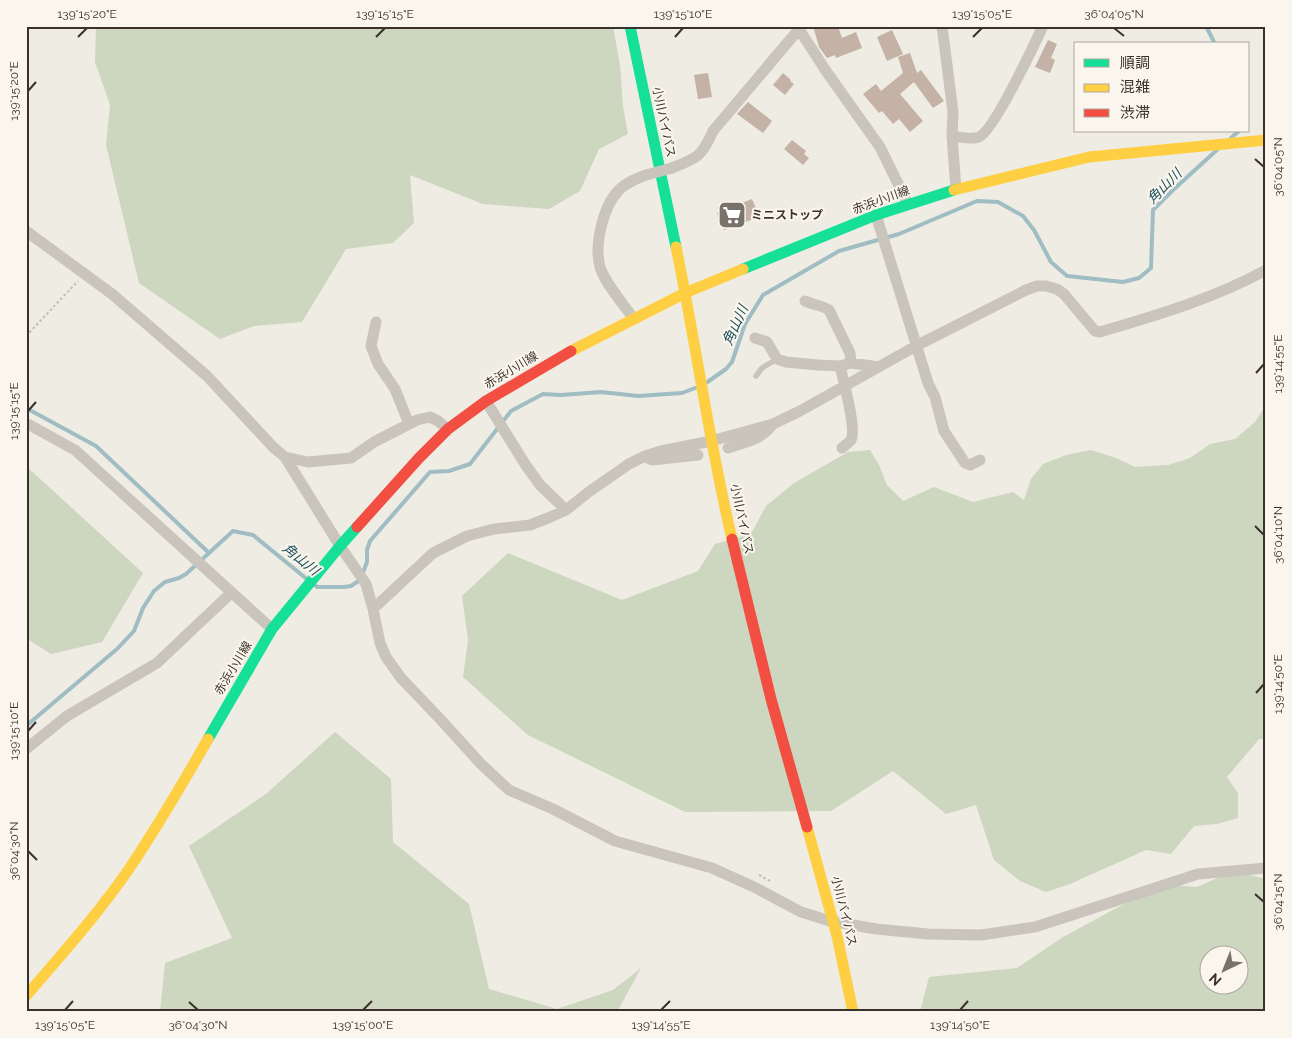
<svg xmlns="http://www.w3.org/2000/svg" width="1292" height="1038" font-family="Raleway,'Noto Sans JP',sans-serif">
	<rect width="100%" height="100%" fill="#efece4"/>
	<path fill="#cdd6be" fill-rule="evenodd" d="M 96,26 L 613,26 L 620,65 L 623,106 L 628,134 L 599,149 L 580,191 L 549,209 L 483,204 L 410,175 L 414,223 L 393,243 L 346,249 L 302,322 L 254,326 L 220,339 L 139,283 L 106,145 L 110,105 L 95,62 Z
		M 1266,405 L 1266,739 L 1259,739 L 1227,777 L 1238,793 L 1238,818 L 1217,824 L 1194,826 L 1171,854 L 1146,850 L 1070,884 L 1046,892 L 1020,881 L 994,860 L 976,805 L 946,814 L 893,771 L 831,811 L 685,812 L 528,735 L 463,677 L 468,640 L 462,596 L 508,553 L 622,600 L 698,571 L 715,544 L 751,534 L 766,506 L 794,483 L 848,452 L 870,450 L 879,465 L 887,485 L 903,501 L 934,487 L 973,502 L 1013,492 L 1024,500 L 1031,479 L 1043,464 L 1066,455 L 1091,450 L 1116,458 L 1135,467 L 1168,465 L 1190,458 L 1210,444 L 1235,439 L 1255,422 Z
		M 26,466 L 143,573 L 102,642 L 51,654 L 26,638 Z
		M 335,732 L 391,779 L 393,842 L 469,904 L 489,989 L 557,1009 L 613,990 L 641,968 L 617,1012 L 160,1012 L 165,963 L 232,938 L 189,846 L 266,794 Z
		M 1233,871 L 1266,879 L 1266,1012 L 920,1012 L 929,977 L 1017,968 L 1063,937 L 1161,884 L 1197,887 ZM 1210,956 L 1240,956 L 1240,986 L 1210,986 Z"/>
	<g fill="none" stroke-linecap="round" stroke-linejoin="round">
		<path stroke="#9fbdc2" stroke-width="4" d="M 1206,26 L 1215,44
			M 1231,138 L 1239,131
			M 706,383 L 726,369 L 732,362 L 745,324 L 763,295 L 839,251 L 899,234 L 977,201 L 998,202 L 1023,216 L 1034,230 L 1051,262 L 1067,276 L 1123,282 L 1139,278 L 1151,268 L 1153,210 L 1173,190 L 1218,149
			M 26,408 L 96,446 L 209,553
			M 314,584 L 317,587 L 344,587 L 351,586 L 360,580 L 367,562 L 367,550 L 370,541 L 430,472 L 449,471 L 470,464 L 511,411 L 543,394 L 561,395 L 601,392 L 638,396 L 682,393 L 695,388
			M 26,726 L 117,649 L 134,631 L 143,608 L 154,591 L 165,582 L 179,578 L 186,574 L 233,531 L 253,535 L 308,580"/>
	</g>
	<path fill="#c3b2a5" d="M 813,26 L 838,26 L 842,38 L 856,32 L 862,48 L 836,58 L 835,55 L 827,58 L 819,47 Z
		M 892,30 L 903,54 L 887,61 L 877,37 Z
		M 1048,40 L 1057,44 L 1051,58 L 1055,60 L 1050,73 L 1035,67 Z
		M 910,53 L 917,73 L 921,70 L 944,101 L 933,108 L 914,82 L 900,94 L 923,121 L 910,132 L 899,119 L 893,124 L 882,111 L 879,113 L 863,94 L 876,84 L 881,91 L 903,73 L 898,57 Z
		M 708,73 L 712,97 L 698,99 L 694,75 Z
		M 783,73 L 791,80 L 790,81 L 794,84 L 785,95 L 773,85 Z
		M 748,102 L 772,121 L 763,133 L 737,114 Z
		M 792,140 L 806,151 L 804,154 L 809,158 L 803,165 L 784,149 Z
		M 752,199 L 756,208 L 753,209 L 756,218 L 724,230 L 717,213 Z"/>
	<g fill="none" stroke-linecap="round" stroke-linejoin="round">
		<path stroke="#c1bcb5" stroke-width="2" stroke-dasharray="2.5 2.5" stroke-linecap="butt" d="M 26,336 L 78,281
			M 759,875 L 770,881"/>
		<path stroke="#c9c4bc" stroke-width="5.5" d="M 756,376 L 762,368 L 777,359"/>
		<path stroke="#c9c4bc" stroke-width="11" d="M 797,26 L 826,71 L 880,147 L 908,204
			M 942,26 L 953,112 L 952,136 L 956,189
			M 952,136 C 960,137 972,140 979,137 C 994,131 1034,45 1043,26
			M 672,168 C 698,158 702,156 713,131 L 799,29
			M 876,215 L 928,383 L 935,397 L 944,431 L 965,463 L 970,465 L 980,460
			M 26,231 L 112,294 L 207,376 L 274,448 L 285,457 L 308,462 L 351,458 L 374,442 L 417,420 L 430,417 L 438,421 L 448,429
			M 805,301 C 813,305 822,305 829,310 L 850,353 L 851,363
			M 634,319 C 623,304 605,283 600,267 C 594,245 603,206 619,190 C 627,182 636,179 646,175
			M 376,322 L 371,346 L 378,364 L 395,389 L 409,424
			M 755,338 L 767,342 L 777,359 L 786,362 L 818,365 L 840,366 L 851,363 L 879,367
			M 840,366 C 843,380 857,429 851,440 C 849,443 844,446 842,448
			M 486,401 L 525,464 L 540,485 L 566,510
			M 26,423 L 75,450 L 272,629
			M 728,448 C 745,442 761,440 772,425
			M 285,457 L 340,546 L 366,584 L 373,609 L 380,643 L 386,657 L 401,678 L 441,720 L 481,764 L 509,790 L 553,809 L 615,841 L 712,868 L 754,887 L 801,912 L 830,921 L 876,929 L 928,934 L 981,935 L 1035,927 L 1198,874 L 1266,868
			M 646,457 L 652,460 L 698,455
			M 373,609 L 433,553 L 467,536 L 494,529 L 530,525 L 548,518 L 566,510 L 590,491 L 629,464 L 645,456 L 661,451 L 711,441 L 773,424 L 800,411 L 916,346 L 1026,290 L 1037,286 L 1046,286 L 1057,289 L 1064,294 L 1095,331 L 1100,332 C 1157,315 1213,299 1266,270
			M 26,749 L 67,716 L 157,663 L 231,593"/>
		<path stroke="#16e098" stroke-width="11" d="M 630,26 L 676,247
			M 743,269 L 876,215 L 954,190
			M 208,739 L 272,629 L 340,546 L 357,527"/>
		<path stroke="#ffcf43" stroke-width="11" d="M 954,190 L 1089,157 L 1266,140
			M 676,247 C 696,344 709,442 732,539
			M 571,351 L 685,293 L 743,269
			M 807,827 L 837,936 L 853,1012
			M 26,996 C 61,955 98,914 129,869 C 157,827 183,783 208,739"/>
		<path stroke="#f24e42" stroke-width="11" d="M 357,527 L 419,458 L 448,429 L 486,401 L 571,351
			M 732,539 L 771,699 L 807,827"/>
		<path stroke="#c9c4bc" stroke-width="11" d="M 646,175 L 672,168"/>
	</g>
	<path fill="none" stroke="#3a312a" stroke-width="2" d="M 1114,28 L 1124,36M 78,37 L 87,28M 376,37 L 385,28M 675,37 L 683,28M 973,37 L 982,28M 28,91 L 36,82M 1255,159 L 1264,167M 1256,373 L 1264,364M 28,411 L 36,402M 1255,526 L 1264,535M 1256,693 L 1264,684M 28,731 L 36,722M 28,851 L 37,860M 1255,894 L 1264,902M 189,1002 L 198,1010M 65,1010 L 73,1001M 363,1010 L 372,1001M 661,1010 L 670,1001M 960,1010 L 968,1001"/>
	<defs>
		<symbol id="supermarket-square" viewBox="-11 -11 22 22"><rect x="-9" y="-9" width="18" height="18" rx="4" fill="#79726b" stroke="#fbf6ed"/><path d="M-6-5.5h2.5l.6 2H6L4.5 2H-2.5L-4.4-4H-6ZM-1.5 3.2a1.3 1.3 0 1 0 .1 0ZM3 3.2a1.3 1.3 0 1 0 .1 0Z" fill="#fff"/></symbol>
	</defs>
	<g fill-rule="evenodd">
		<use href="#supermarket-square" x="716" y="199" width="32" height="32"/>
	</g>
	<g text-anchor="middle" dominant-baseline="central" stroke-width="4" stroke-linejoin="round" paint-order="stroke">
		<g font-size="12" fill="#3a312a" stroke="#fbf6ed">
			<text transform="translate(664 122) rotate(78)">小川バイパス</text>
			<text transform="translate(881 200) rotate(-20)">赤浜小川線</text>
			<text transform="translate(511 370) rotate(-31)">赤浜小川線</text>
			<text transform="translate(742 519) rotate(78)">小川バイパス</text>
			<text transform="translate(233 668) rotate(-59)">赤浜小川線</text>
			<text transform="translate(844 911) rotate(76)">小川バイパス</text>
		</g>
		<g font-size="12" font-weight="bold" fill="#3a312a" stroke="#fbf6ed" text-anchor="start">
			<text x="751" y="215">ミニストップ</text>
		</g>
		<g font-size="14" font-style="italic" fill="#1d515e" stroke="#fbf6ed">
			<text transform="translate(1164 186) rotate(-45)">角山川</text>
			<text transform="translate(735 325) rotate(-66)">角山川</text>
			<text transform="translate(301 559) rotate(39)">角山川</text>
		</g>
	</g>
	<rect width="1292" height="1038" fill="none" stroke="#fbf6ed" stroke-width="55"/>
	<rect x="1074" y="42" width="175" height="90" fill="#fbf6ed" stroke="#aea79f"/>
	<rect x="1084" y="59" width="25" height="8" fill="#16e098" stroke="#aea79f"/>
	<text x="1120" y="68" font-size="15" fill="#3a312a">順調</text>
	<rect x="1084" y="84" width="25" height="8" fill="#ffcf43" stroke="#aea79f"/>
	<text x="1120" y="92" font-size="15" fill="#3a312a">混雑</text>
	<rect x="1084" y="109" width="25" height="8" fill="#f24e42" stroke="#aea79f"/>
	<text x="1120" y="118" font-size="15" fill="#3a312a">渋滞</text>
	<g transform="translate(1224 970) rotate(223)"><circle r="24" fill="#fbf6ed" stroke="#aea79f"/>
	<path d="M0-4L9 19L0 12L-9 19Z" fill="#79726b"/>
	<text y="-8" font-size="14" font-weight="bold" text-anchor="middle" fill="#3a312a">N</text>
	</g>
	<rect x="28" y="28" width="1236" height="982" fill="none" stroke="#3a312a" stroke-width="2"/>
	<g font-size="12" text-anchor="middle" fill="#3a312a">
		<text x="87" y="18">139°15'20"E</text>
		<text x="385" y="18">139°15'15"E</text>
		<text x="683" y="18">139°15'10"E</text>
		<text x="982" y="18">139°15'05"E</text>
		<text x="1114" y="18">36°04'05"N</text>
		<text transform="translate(14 91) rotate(-90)" y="4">139°15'20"E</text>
		<text transform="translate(1278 167) rotate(-90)" y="4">36°04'05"N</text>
		<text transform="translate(1278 364) rotate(-90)" y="4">139°14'55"E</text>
		<text transform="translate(14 411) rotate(-90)" y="4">139°15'15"E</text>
		<text transform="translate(1278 535) rotate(-90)" y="4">36°04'10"N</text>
		<text transform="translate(1278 684) rotate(-90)" y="4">139°14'50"E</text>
		<text transform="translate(14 731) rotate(-90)" y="4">139°15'10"E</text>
		<text transform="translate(14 851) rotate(-90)" y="4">36°04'30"N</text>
		<text transform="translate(1278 902) rotate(-90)" y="4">36°04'15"N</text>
		<text x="65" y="1029">139°15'05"E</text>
		<text x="198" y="1029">36°04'30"N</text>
		<text x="363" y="1029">139°15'00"E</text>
		<text x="661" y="1029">139°14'55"E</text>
		<text x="960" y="1029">139°14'50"E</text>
	</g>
</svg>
